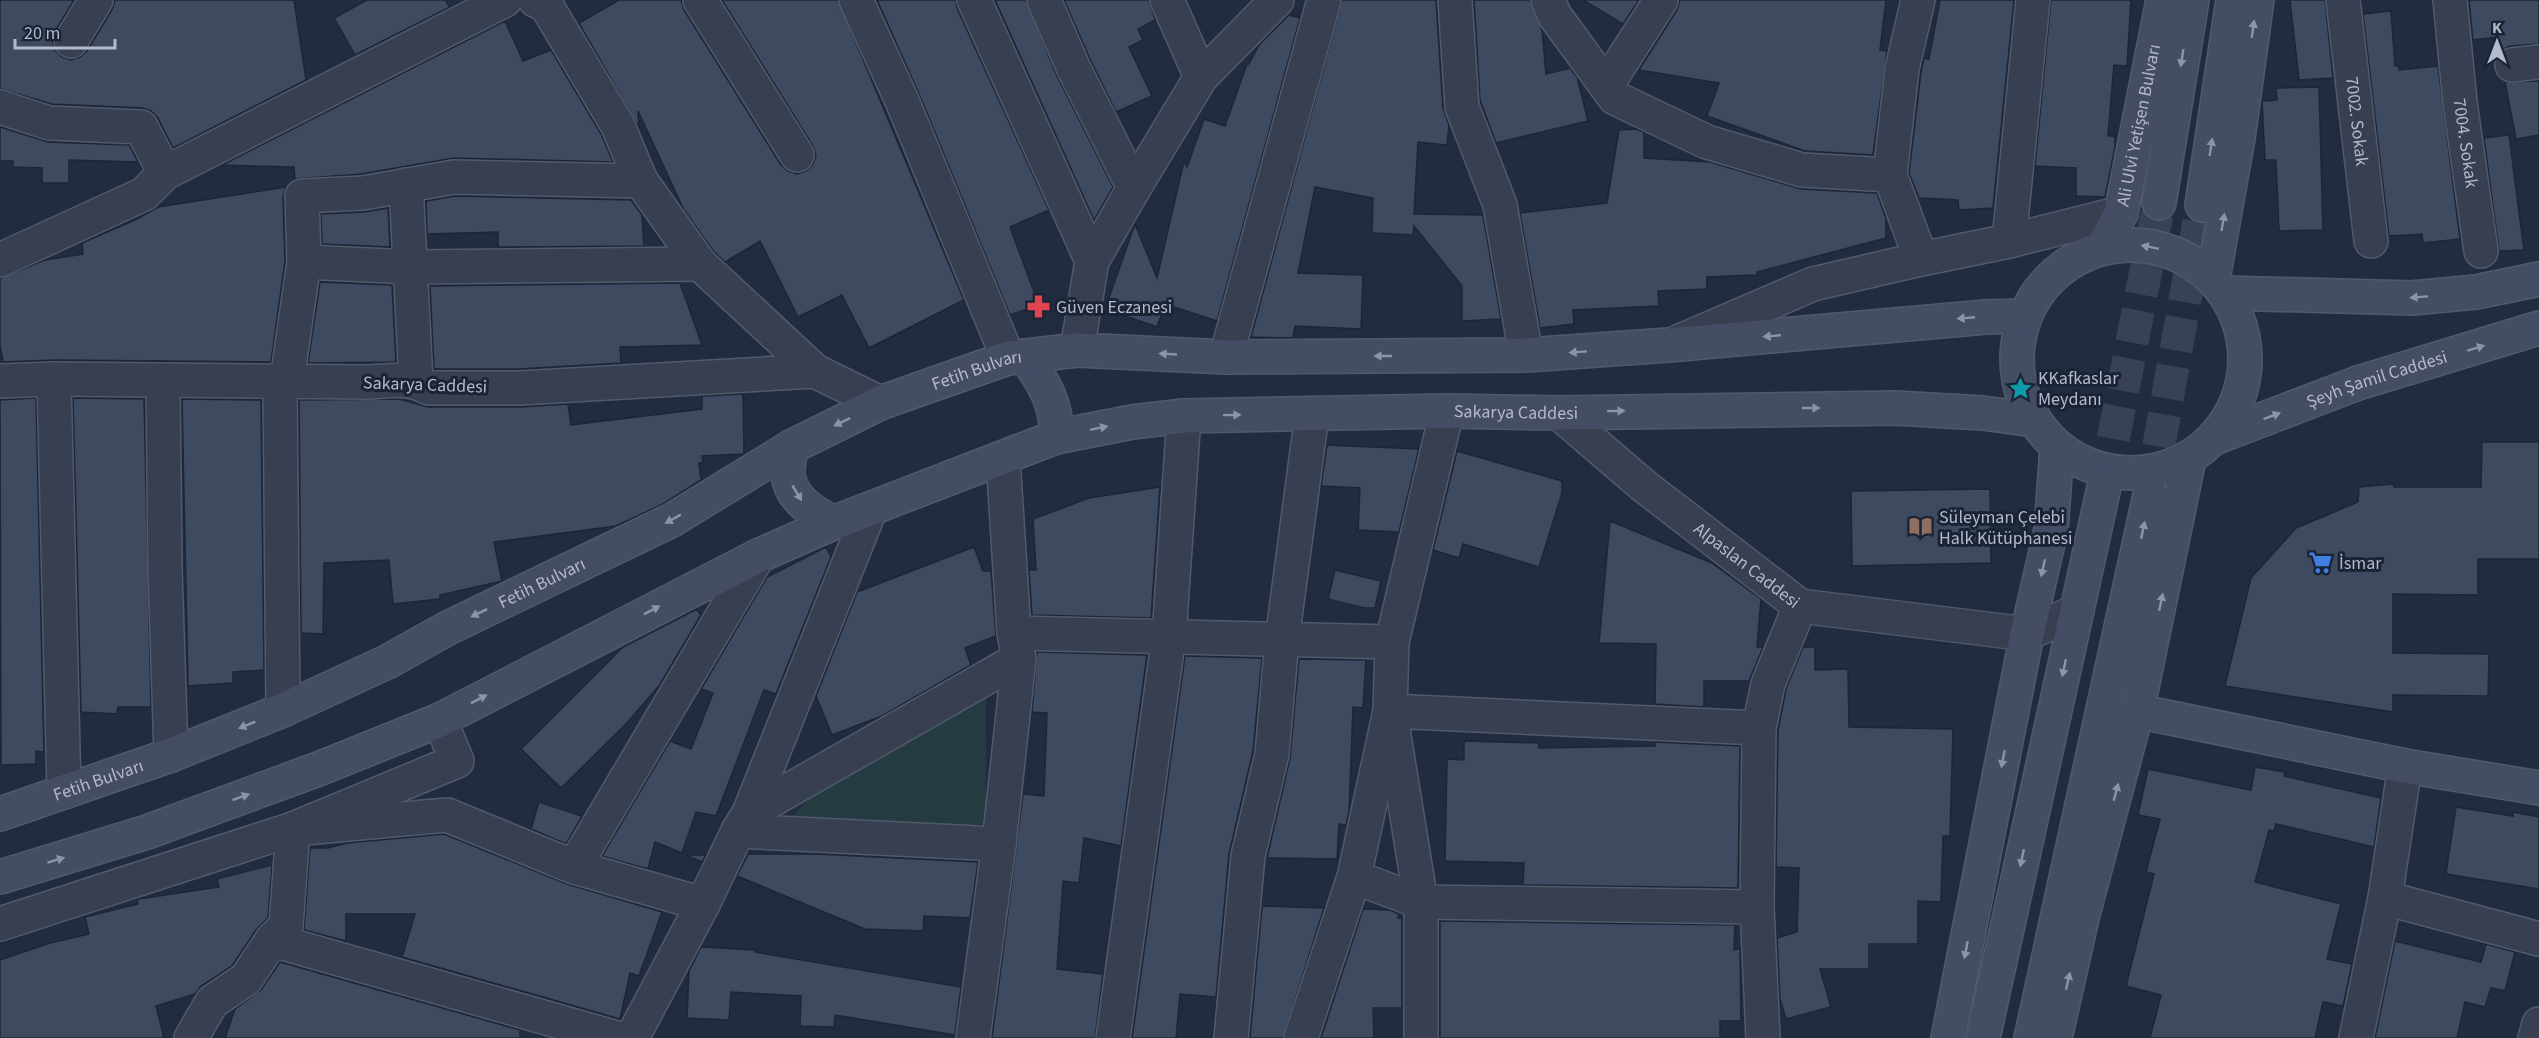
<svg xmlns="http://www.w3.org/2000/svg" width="2539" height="1038" font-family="'Source Sans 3',sans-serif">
	<rect width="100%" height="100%" fill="#222c41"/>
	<path fill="#243b41" d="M 986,693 L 986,824 L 781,829 L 827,779 Z"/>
	<path fill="#3e4a60" stroke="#1d2637" stroke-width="1.5" d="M 0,0 L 74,0 L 55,31 L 52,40 L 55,50 L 62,57 L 71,60 L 80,57 L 87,51 L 112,10 L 115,0 L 294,0 L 306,80 L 173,148 L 158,118 L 151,111 L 142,108 L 52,104 L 0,89 Z
		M 367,0 L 445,0 L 450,7 L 355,55 L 334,18 Z
		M 619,0 L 681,0 L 684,10 L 781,165 L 788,171 L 797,174 L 806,171 L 813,164 L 816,155 L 813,146 L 722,0 L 838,0 L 964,300 L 869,348 L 842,295 L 798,317 L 760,241 L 725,262 L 714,252 L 684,210 L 638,111 L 639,128 L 579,23 Z
		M 877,0 L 956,0 L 957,8 L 1049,210 L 1010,227 L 1039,305 L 1010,315 L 920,96 Z
		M 995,0 L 1026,0 L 1056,74 L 1113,187 L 1094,220 Z
		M 1064,0 L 1149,0 L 1155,20 L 1138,29 L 1143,40 L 1129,47 L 1152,96 L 1116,112 L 1090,59 Z
		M 1342,0 L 1436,0 L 1443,108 L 1449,125 L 1447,145 L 1418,142 L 1414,214 L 1483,215 L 1501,319 L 1462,321 L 1462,286 L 1414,226 L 1413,235 L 1372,233 L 1373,198 L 1315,187 L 1298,273 L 1363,275 L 1361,329 L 1295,326 L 1293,338 L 1251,337 Z
		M 1474,0 L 1530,0 L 1542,30 L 1546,74 L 1570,68 L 1577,77 L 1588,121 L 1496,143 L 1480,100 Z
		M 1583,0 L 1639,0 L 1623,24 Z
		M 1680,0 L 1886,0 L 1880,50 L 1887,51 L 1873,155 L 1805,151 L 1707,116 L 1719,83 L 1639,70 L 1677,10 Z
		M 1940,0 L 2014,0 L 1993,208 L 1959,210 L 1958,200 L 1919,198 L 1909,173 L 1921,72 L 1924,58 L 1929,59 Z
		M 2051,0 L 2131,0 L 2127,66 L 2114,65 L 2108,136 L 2115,136 L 2115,147 L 2105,197 L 2076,196 L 2076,168 L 2035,166 Z
		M 2290,0 L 2325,0 L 2333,78 L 2299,80 Z
		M 2469,0 L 2539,0 L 2539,44 L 2510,46 L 2500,51 L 2497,37 L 2473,40 Z
		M 2391,11 L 2395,66 L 2399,66 L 2399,70 L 2438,66 L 2460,239 L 2423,243 L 2422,234 L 2389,236 L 2363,14 Z
		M 1289,15 L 1300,18 L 1217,321 L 1165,304 L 1157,327 L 1105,309 L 1135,224 L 1157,278 L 1184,161 L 1187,167 L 1204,119 L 1225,126 L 1247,64 L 1249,64 L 1259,45 Z
		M 505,21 L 523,61 L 551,50 L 601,134 L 613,162 L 454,158 L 361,174 L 295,179 L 294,167 L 222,165 Z
		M 2539,81 L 2539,135 L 2516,139 L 2505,82 Z
		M 2319,87 L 2323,230 L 2279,231 L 2276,160 L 2265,160 L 2262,101 L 2277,100 L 2276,88 Z
		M 0,127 L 48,142 L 129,145 L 138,162 L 69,160 L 69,183 L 42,183 L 42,168 L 13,167 L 13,161 L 0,161 Z
		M 1636,129 L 1644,132 L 1644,158 L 1710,162 L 1801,189 L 1877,193 L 1886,219 L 1886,238 L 1757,272 L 1757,275 L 1707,277 L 1707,289 L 1658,291 L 1659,306 L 1573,310 L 1574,324 L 1540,328 L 1520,213 L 1607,203 L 1619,130 Z
		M 2509,135 L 2524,250 L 2499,251 L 2484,138 Z
		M 286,187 L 283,197 L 285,261 L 271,362 L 54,360 L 3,362 L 0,345 L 0,278 L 45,260 L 83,254 L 82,243 L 137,219 L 158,207 Z
		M 455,196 L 631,200 L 642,215 L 644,246 L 498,247 L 498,232 L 427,234 L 426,201 Z
		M 388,208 L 390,247 L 322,244 L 321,214 L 364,212 Z
		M 320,282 L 392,285 L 396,362 L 308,363 Z
		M 680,283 L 702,345 L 620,347 L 621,363 L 519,369 L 434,369 L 430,286 Z
		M 743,394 L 744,454 L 702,456 L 703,462 L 699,463 L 701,480 L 663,504 L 616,526 L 494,542 L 502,581 L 440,595 L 440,599 L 393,604 L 389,560 L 324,563 L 323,634 L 301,633 L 299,400 L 399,399 L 428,407 L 520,407 L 568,404 L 571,425 L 702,409 L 702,396 Z
		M 36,398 L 44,752 L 36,751 L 36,764 L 1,765 L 0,400 Z
		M 73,398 L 144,399 L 151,707 L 118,707 L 117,714 L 81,712 Z
		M 182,399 L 261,400 L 264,670 L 233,672 L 233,683 L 188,686 Z
		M 2482,442 L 2539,442 L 2539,559 L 2478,559 L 2478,595 L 2393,594 L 2393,653 L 2489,654 L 2488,696 L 2393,695 L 2393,712 L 2225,686 L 2251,578 L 2296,528 L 2358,502 L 2359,487 L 2394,484 L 2394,487 L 2481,487 Z
		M 1327,445 L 1419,449 L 1399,532 L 1358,530 L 1360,488 L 1321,486 Z
		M 1457,451 L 1562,481 L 1562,493 L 1539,567 L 1463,544 L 1459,558 L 1433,550 Z
		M 1160,487 L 1151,618 L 1032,615 L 1029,570 L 1036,570 L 1033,519 L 1089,498 Z
		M 1990,489 L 1991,563 L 1852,566 L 1851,491 Z
		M 1610,521 L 1712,563 L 1761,599 L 1757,647 L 1763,647 L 1749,681 L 1704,681 L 1704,707 L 1655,704 L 1656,644 L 1599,643 Z
		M 826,547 L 831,557 L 776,694 L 764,690 L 716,816 L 696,812 L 682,853 L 655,842 L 648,869 L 602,856 L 670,741 L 691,749 L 713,693 L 701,689 L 767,577 Z
		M 974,547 L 983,571 L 991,571 L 996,636 L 965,648 L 971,665 L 882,716 L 832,735 L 816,696 L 857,592 Z
		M 1335,570 L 1381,581 L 1375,608 L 1364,608 L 1328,599 Z
		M 697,609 L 701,615 L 659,686 L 625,725 L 561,788 L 521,749 L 623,647 Z
		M 1803,647 L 1815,647 L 1815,670 L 1848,669 L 1849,727 L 1953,729 L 1950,836 L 1943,836 L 1941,902 L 1918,901 L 1918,944 L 1869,944 L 1869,969 L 1820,969 L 1831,1007 L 1786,1019 L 1780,999 L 1777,938 L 1797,932 L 1799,868 L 1776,867 L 1778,730 L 1786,689 Z
		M 1037,652 L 1147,655 L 1121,846 L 1084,838 L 1079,883 L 1063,881 L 1057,969 L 1103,974 L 1095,1038 L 992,1038 L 1023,794 L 1044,796 L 1047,713 L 1032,712 Z
		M 1185,656 L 1262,658 L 1253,751 L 1229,854 L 1216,997 L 1180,994 L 1176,1038 L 1132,1038 Z
		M 1299,659 L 1366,660 L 1363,708 L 1353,707 L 1349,812 L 1346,825 L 1339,824 L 1337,859 L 1267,858 L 1290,758 Z
		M 1464,741 L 1539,743 L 1539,748 L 1655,746 L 1655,742 L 1740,746 L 1738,888 L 1523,885 L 1524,863 L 1445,861 L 1447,759 L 1464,760 Z
		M 2255,767 L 2285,772 L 2284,776 L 2381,798 L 2374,847 L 2276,824 L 2274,831 L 2269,830 L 2255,882 L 2341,904 L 2327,959 L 2352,964 L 2343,1006 L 2323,1002 L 2315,1038 L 2150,1038 L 2161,995 L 2126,986 L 2154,874 L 2146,872 L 2160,819 L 2138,815 L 2148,769 L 2251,790 Z
		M 539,802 L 582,816 L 566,844 L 531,829 Z
		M 2456,807 L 2513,816 L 2513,812 L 2539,817 L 2539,889 L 2446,874 Z
		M 444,834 L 567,884 L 662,912 L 639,976 L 630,973 L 620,1019 L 402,957 L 415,914 L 346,914 L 346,941 L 304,930 L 310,848 L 328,848 L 347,843 Z
		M 748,854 L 816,854 L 978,862 L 970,918 L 924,916 L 923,931 L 865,929 L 737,876 Z
		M 685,855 L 706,855 L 702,862 Z
		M 272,865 L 268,918 L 256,930 L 232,966 L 201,986 L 195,994 L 156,1006 L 164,1038 L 0,1038 L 0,960 L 50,943 L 89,934 L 85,917 L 138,904 L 137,899 L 139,899 L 219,887 L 217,879 Z
		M 1262,906 L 1324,908 L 1283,1038 L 1250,1038 Z
		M 1363,909 L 1390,910 L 1399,914 L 1398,918 L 1402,918 L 1402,1008 L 1373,1008 L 1374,1038 L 1321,1038 Z
		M 1440,921 L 1735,925 L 1734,950 L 1740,948 L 1741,1021 L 1720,1021 L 1720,1038 L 1440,1038 Z
		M 2395,941 L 2481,962 L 2486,944 L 2515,952 L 2505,991 L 2491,988 L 2485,1007 L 2465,1002 L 2457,1038 L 2375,1038 Z
		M 701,947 L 755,950 L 755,952 L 961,987 L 955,1035 L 835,1015 L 834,1027 L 800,1026 L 801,996 L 731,992 L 729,1020 L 687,1018 L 689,971 Z
		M 280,962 L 520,1030 L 520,1038 L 225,1038 L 235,1009 L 261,990 Z"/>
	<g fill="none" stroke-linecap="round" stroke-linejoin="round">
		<path stroke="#384156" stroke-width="33" stroke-dasharray="33 16" stroke-linecap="butt" d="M 2104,487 L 2159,203
			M 2150,495 L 2202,205"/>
		<defs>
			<g id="street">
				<path d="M 535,0 L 546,5 L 618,126 L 641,181 L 700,264 L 815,371 L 880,403"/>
				<path d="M 700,0 L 797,155"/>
				<path d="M 856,0 L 903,103 L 1008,358"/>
				<path d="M 974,0 L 1092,261"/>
				<path d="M 1044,0 L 1073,67 L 1134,188"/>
				<path d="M 1167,0 L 1201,77"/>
				<path d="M 1455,0 L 1462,107 L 1500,205 L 1526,355"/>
				<path d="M 1548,0 L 1555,16 L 1615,98 L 1707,142 L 1802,170 L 1890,175 L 1921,259"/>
				<path id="s1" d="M 2343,0 L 2371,241"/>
				<path id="s2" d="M 2450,0 L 2460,102 L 2481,251"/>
				<path d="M 71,41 L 96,0"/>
				<path d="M 2512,65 L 2539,62"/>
				<path d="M 1606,86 L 1661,0"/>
				<path d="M 0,107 L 49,123 L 141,127 L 165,173"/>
				<path d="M 1890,175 L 1902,69 L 1918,0"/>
				<path d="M 406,185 L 416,381"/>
				<path d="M 2009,241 L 2033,0"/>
				<path d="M 0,260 L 144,194 L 165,173 L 505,0"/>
				<path d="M 304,262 L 411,267 L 700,264"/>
				<path d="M 1678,342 L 1813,284 L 1921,259 L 2009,241 L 2121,213"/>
				<path d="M 1077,350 L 1092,261 L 1134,188 L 1201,77 L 1277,0"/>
				<path d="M 1226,357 L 1324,0"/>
				<path d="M 54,379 L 64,792"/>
				<path d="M 280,380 L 283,710"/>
				<path d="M 287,380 L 304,262 L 302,196 L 363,193 L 454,177 L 641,181"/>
				<path d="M 0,381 L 54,379 L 369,382 C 390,381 410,377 428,388 L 520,388 L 815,371"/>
				<path d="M 163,381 L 165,569 L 171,755"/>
				<path id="s3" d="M 1559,413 L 1644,486 L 1800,606 L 2027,634 L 2077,611"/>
				<path d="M 1014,633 L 1392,642"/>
				<path d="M 749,813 L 1019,659"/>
				<path d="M 738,831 L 999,844"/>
				<path d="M 574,867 L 758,556"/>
				<path d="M 1354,877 L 1421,902 L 1757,907"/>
				<path d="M 2385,898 L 2539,939"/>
				<path d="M 0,924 L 293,829 L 447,815 L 574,867 L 703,904"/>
				<path d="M 272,940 L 617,1038"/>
				<path d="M 191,1038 L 212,1002 L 246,979 L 272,940 L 286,926 L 293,829 L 457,761 L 440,720"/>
				<path d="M 632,1038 L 703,904 L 738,831 L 749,813 L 870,510"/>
				<path d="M 973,1038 L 999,844 L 1019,659 L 1014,633 L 1003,458"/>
				<path d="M 1113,1038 L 1169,636 L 1184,416"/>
				<path d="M 1231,1038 L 1248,856 L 1272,754 L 1282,640 L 1312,414"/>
				<path d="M 1301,1038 L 1354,877 L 1390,711 L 1392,642 L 1447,411"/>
				<path d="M 1421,1038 L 1421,902 L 1390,711 L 1759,728"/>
				<path d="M 1763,1038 L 1757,907 L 1759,728 L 1768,684 L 1800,606"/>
				<path d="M 2356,1038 L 2385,898 L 2405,766"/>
				<path d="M 2535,1038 L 2539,1024"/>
			</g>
			<g id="secondary">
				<path d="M 2159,203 L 2192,0"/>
				<path d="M 2202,205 L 2233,0"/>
				<circle cx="2131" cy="359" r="114"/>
				<path id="s4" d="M 2103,247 L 2121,213 L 2163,0"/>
				<path d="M 2213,279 L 2238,138 L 2257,0"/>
				<path d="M 2226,293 L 2412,298 L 2476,292 L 2539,279"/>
				<path d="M 1025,356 C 1043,381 1058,405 1056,437"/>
				<path id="s5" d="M 2217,437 L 2358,383 L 2539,328"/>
				<path d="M 791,447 C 790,456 787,467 788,476 C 792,500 813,512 833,523"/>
				<path d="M 2137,711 L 2405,766 L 2539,788"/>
				<path id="s6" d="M 0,814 L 171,755 L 283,710 L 387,662 L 448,628 L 672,520 L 791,447 L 880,403 L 1008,358 L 1077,350 L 1226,357 L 1526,355 L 1669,345 L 1986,317 L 2025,316"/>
				<path id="s7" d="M 0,877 L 147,832 L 321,768 L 440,720 L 758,556 L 833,523 L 1056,437 L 1132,422 L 1184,416 L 1447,411 L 1559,413 L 1895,408 L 1983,413 L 2034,420"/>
				<path d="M 1948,1038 L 2027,634 L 2051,530 L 2057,447"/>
				<path d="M 1983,1038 L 2104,487"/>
				<path d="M 2031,1038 L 2150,495"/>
				<path d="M 2055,1038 L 2082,918 L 2137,711 L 2189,459"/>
			</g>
		</defs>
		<use href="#street" stroke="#515a6b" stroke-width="36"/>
		<use href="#secondary" stroke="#515a6b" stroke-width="36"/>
		<use href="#street" stroke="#373f50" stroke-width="33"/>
		<use href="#secondary" stroke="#444d64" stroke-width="33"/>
	</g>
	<defs><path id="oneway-solid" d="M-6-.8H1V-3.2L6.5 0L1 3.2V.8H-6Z" transform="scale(1.5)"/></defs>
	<g fill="#8c94a7">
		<use href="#oneway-solid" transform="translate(2253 29) rotate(-82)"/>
		<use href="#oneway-solid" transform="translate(2182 58) rotate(99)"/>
		<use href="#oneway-solid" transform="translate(2211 147) rotate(-81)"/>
		<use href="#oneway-solid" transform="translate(2223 222) rotate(-80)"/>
		<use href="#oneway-solid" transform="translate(2150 247) rotate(-168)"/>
		<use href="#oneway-solid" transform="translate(2419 297) rotate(176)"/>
		<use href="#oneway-solid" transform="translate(1966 318) rotate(175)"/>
		<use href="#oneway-solid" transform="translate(1772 336) rotate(175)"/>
		<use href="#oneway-solid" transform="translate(2476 348) rotate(-17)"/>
		<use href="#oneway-solid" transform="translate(1578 352) rotate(176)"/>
		<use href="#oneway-solid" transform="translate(1168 354) rotate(-177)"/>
		<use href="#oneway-solid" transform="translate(1383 356) rotate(180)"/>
		<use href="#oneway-solid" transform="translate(1811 408)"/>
		<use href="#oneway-solid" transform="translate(1616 411) rotate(-1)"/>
		<use href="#oneway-solid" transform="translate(1232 415) rotate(-1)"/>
		<use href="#oneway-solid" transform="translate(2272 416) rotate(-21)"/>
		<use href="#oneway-solid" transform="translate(842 422) rotate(154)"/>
		<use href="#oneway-solid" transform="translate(1099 428) rotate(-12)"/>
		<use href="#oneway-solid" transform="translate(797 493) rotate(59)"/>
		<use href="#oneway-solid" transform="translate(673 519) rotate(151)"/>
		<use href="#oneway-solid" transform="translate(2143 530) rotate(-78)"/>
		<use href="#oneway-solid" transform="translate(2043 568) rotate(103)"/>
		<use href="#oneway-solid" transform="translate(2161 602) rotate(-78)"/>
		<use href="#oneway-solid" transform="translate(652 610) rotate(-27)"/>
		<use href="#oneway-solid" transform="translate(479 613) rotate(154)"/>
		<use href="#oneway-solid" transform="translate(2064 668) rotate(102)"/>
		<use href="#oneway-solid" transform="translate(479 699) rotate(-27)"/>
		<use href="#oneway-solid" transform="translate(247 725) rotate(158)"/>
		<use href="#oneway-solid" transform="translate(2003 759) rotate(101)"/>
		<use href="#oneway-solid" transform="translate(2116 792) rotate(-75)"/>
		<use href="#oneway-solid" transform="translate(241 797) rotate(-20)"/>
		<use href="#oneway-solid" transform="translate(2022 858) rotate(102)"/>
		<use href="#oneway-solid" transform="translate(56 860) rotate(-17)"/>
		<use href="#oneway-solid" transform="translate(1966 950) rotate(101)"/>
		<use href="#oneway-solid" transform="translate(2068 981) rotate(-77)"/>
	</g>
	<defs>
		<symbol id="pharmacy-bare" viewBox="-9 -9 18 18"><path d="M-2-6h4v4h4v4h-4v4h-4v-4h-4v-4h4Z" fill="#e0444e" stroke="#1b2435" stroke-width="2.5" paint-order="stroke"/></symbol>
		<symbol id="sight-bare" viewBox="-9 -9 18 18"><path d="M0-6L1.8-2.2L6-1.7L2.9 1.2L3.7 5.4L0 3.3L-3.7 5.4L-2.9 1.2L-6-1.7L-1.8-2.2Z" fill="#0f9aa8" stroke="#1b2435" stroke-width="2.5" paint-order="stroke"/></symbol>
		<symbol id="library-bare" viewBox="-9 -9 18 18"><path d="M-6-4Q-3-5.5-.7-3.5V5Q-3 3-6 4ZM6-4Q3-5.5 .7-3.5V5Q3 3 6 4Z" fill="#8d6e63" stroke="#1b2435" stroke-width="2.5" paint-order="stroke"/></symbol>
		<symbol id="supermarket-bare" viewBox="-9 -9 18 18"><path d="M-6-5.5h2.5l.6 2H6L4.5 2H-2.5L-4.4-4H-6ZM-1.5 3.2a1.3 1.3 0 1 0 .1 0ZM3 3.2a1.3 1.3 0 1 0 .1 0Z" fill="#3f7fe0" stroke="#1b2435" stroke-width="2.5" paint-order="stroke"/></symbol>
	</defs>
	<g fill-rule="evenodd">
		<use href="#pharmacy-bare" x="1022" y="290" width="33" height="33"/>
		<use href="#sight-bare" x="2004" y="372" width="33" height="33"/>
		<use href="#library-bare" x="1904" y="510" width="33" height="33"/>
		<use href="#supermarket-bare" x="2304" y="546" width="33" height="33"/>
	</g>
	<g text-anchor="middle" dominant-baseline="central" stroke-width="6" stroke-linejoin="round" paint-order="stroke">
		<g font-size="18" fill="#b3bacb" stroke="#1b2435">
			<text stroke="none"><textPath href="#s1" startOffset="122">7002. Sokak</textPath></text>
			<text stroke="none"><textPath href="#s4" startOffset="128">Ali Ulvi Yetişen Bulvarı</textPath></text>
			<text stroke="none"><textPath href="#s2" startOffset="144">7004. Sokak</textPath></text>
			<text stroke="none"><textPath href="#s6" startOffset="1076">Fetih Bulvarı</textPath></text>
			<text stroke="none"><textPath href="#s5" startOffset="170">Şeyh Şamil Caddesi</textPath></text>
			<text transform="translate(425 385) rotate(2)">Sakarya Caddesi</text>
			<text stroke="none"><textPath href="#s7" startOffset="1608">Sakarya Caddesi</textPath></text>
			<text stroke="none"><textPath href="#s3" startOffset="242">Alpaslan Caddesi</textPath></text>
			<text stroke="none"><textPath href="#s6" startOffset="590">Fetih Bulvarı</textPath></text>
			<text stroke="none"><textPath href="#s6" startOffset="104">Fetih Bulvarı</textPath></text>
		</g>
		<g font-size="18" fill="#b3bacb" stroke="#1b2435" text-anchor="start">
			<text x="1056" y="307">Güven Eczanesi</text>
			<text x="2038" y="378">KKafkaslar<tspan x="2038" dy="21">Meydanı</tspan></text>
			<text x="1939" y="517">Süleyman Çelebi<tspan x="1939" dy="21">Halk Kütüphanesi</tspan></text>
			<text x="2339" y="563">İsmar</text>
		</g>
	</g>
	<g transform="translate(2497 42)" stroke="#1b2435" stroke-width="4.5" paint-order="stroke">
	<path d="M0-4.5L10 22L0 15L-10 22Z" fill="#b3bacb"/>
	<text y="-9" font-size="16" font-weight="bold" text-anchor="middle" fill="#b3bacb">K</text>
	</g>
	<path d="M15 39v9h100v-9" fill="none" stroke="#b3bacb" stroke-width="3"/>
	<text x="24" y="39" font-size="18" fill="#b3bacb" stroke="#1b2435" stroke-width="4.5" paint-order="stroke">20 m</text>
</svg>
